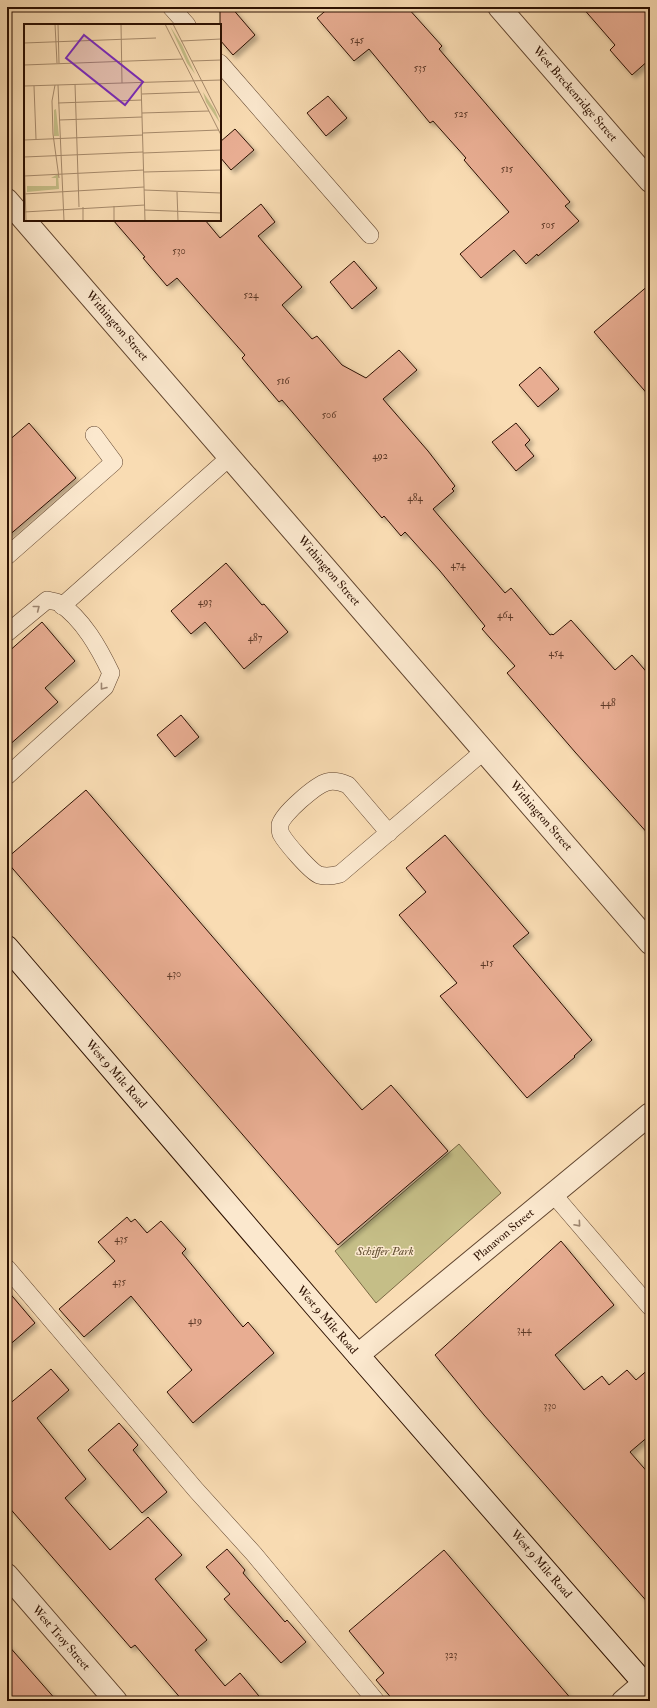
<svg xmlns="http://www.w3.org/2000/svg" width="657" height="1708" font-family="'IM FELL Double Pica',serif">
	<defs>
		<filter id="shadow"><feDropShadow dx="3.5" dy="3.5" stdDeviation="2" flood-color="#0004"/></filter>
	</defs>
	<rect width="100%" height="100%" fill="#f9dcb3"/>
	<filter id="stains"><feTurbulence type="fractalNoise" baseFrequency=".005" numOctaves="4"/><feColorMatrix values="0 0 0 0 .2 0 0 0 0 .09 0 0 0 0 .02 0 0 0 .5 -.17"/></filter>
	<radialGradient id="worn" r=".72"><stop offset=".6" stop-color="#630" stop-opacity="0"/><stop offset="1" stop-color="#630" stop-opacity=".3"/></radialGradient>
	<path fill="#c5be87" stroke="#796844" d="M 459,1144 L 501,1193 L 376,1303 L 335,1251 Z"/>
	<path fill="#e8ad92" stroke="#2d1102" filter="url(#shadow)" d="M 220,7 L 231,7 L 255,35 L 233,55 L 220,40 Z
		M 330,7 L 407,7 L 442,46 L 439,49 L 570,202 L 565,206 L 579,221 L 538,256 L 537,254 L 526,264 L 514,250 L 481,278 L 460,254 L 509,212 L 464,160 L 466,158 L 433,121 L 430,123 L 369,49 L 354,61 L 317,18 Z
		M 582,7 L 650,7 L 650,59 L 632,75 L 610,50 L 615,45 Z
		M 328,96 L 347,118 L 326,136 L 307,113 Z
		M 235,129 L 254,150 L 231,170 L 220,157 L 220,142 Z
		M 261,204 L 275,222 L 258,236 L 302,287 L 282,305 L 312,339 L 317,336 L 342,365 L 366,378 L 399,350 L 417,370 L 383,399 L 428,451 L 455,486 L 452,489 L 454,491 L 433,509 L 505,593 L 511,588 L 550,635 L 552,634 L 553,635 L 571,620 L 615,670 L 632,655 L 650,676 L 650,836 L 575,752 L 507,673 L 515,666 L 482,629 L 485,626 L 440,571 L 405,532 L 401,536 L 384,516 L 382,518 L 282,400 L 279,402 L 242,358 L 245,355 L 177,278 L 167,286 L 143,258 L 145,257 L 113,220 L 205,220 L 220,238 Z
		M 354,261 L 377,288 L 352,309 L 330,282 Z
		M 650,284 L 650,397 L 594,332 Z
		M 540,367 L 559,389 L 538,407 L 519,385 Z
		M 29,423 L 76,478 L 7,537 L 7,442 Z
		M 516,423 L 530,440 L 525,445 L 534,456 L 516,471 L 492,442 Z
		M 226,563 L 262,605 L 264,604 L 288,632 L 244,669 L 205,622 L 191,634 L 171,611 Z
		M 42,622 L 75,661 L 45,688 L 58,702 L 7,747 L 7,653 Z
		M 181,715 L 199,737 L 175,757 L 157,735 Z
		M 86,790 L 362,1110 L 391,1085 L 448,1151 L 338,1245 L 7,862 L 7,858 Z
		M 445,835 L 529,933 L 513,946 L 592,1040 L 574,1056 L 575,1057 L 527,1098 L 440,996 L 457,983 L 399,915 L 426,892 L 406,868 Z
		M 127,1217 L 131,1222 L 135,1219 L 147,1233 L 161,1221 L 186,1249 L 182,1253 L 243,1327 L 248,1322 L 274,1353 L 193,1423 L 167,1392 L 192,1370 L 131,1296 L 84,1337 L 59,1309 L 115,1261 L 98,1242 Z
		M 561,1241 L 614,1305 L 555,1355 L 584,1390 L 602,1376 L 609,1385 L 627,1370 L 636,1380 L 650,1368 L 650,1435 L 630,1452 L 650,1475 L 650,1605 L 484,1415 L 435,1355 Z
		M 7,1290 L 35,1323 L 7,1347 Z
		M 51,1369 L 69,1390 L 37,1418 L 86,1479 L 65,1498 L 110,1550 L 148,1517 L 182,1555 L 155,1579 L 207,1640 L 195,1650 L 225,1686 L 240,1673 L 263,1701 L 183,1701 L 135,1645 L 131,1648 L 7,1505 L 7,1406 Z
		M 119,1423 L 138,1445 L 133,1450 L 167,1492 L 142,1513 L 88,1450 Z
		M 227,1549 L 245,1570 L 243,1573 L 285,1622 L 287,1620 L 306,1642 L 281,1663 L 224,1599 L 230,1594 L 206,1567 Z
		M 444,1550 L 518,1637 L 573,1701 L 394,1701 L 376,1680 L 384,1673 L 349,1631 Z
		M 7,1644 L 57,1701 L 7,1701 Z"/>
	<g fill="none" stroke-linecap="round" stroke-linejoin="round">
		<defs>
			<path id="service" d="M 171,7 L 187,25
				M 220,63 L 370,235
				M 7,556 L 114,462 L 94,435
				M 62,606 L 230,457
				M 7,633 L 47,600 C 51,601 56,601 59,603 C 83,619 99,648 111,673 L 105,687 L 7,776
				M 389,833 L 348,785 C 341,782 334,780 327,782 C 316,785 282,814 280,825 C 280,827 280,832 281,834 C 286,843 310,871 319,875 C 326,877 333,876 340,874 C 388,833 436,792 484,751
				M 553,1194 L 650,1307
				M 7,1268 L 196,1490 L 254,1554 L 376,1701"/>
			<path id="minor" d="M 499,7 L 650,181
				M 7,200 L 650,943
				M 358,1355 L 650,1114
				M 7,1575 L 116,1701
				M 623,1701 L 644,1683"/>
			<path id="secondary" d="M 7,947 L 323,1315 L 650,1690"/>
		</defs>
		<use href="#service" stroke="#60442e" stroke-width="18"/>
		<use href="#minor" stroke="#60442e" stroke-width="24"/>
		<use href="#secondary" stroke="#2d1102" stroke-width="24"/>
		<use href="#service" stroke="#fbe8ce" stroke-width="17"/>
		<use href="#minor" stroke="#fbe8ce" stroke-width="22"/>
		<use href="#secondary" stroke="#fbe8ce" stroke-width="22"/>
	</g>
	<defs><path id="oneway-chevron" d="M-2-3.5L2.5 0L-2 3.5" fill="none" stroke-width="1.6" stroke-linecap="round" stroke-linejoin="round"/></defs>
	<g stroke="#9e8772">
		<use href="#oneway-chevron" transform="translate(37 608) rotate(-38)"/>
		<use href="#oneway-chevron" transform="translate(103 687) rotate(128)"/>
		<use href="#oneway-chevron" transform="translate(578 1224) rotate(49)"/>
	</g>
	<g text-anchor="middle" dominant-baseline="central" stroke-width="3" stroke-linejoin="round" paint-order="stroke">
		<g font-size="10" fill="#5c3826">
			<text x="357" y="40">545</text>
			<text x="420" y="68">535</text>
			<text x="461" y="114">525</text>
			<text x="507" y="169">515</text>
			<text x="548" y="225">505</text>
			<text x="179" y="251">530</text>
			<text x="251" y="295">524</text>
			<text x="283" y="381">516</text>
			<text x="329" y="415">506</text>
			<text x="380" y="456">492</text>
			<text x="415" y="498">484</text>
			<text x="458" y="565">474</text>
			<text x="205" y="602">493</text>
			<text x="505" y="615">464</text>
			<text x="255" y="638">487</text>
			<text x="556" y="653">454</text>
			<text x="608" y="703">448</text>
			<text x="487" y="963">415</text>
			<text x="174" y="974">430</text>
			<text x="121" y="1239">435</text>
			<text x="119" y="1282">435</text>
			<text x="195" y="1321">419</text>
			<text x="524" y="1330">344</text>
			<text x="550" y="1406">330</text>
			<text x="451" y="1655">323</text>
		</g>
		<g font-size="12" fill="#2d1102" stroke="#fbe8ce">
			<text transform="translate(575 94) rotate(49)">West Breckenridge Street</text>
			<text transform="translate(117 326) rotate(49)">Withington Street</text>
			<text transform="translate(329 571) rotate(49)">Withington Street</text>
			<text transform="translate(541 816) rotate(49)">Withington Street</text>
			<text transform="translate(116 1074) rotate(49)">West 9 Mile Road</text>
			<text transform="translate(504 1235) rotate(-40)">Planavon Street</text>
			<text transform="translate(327 1320) rotate(49)">West 9 Mile Road</text>
			<text transform="translate(541 1564) rotate(49)">West 9 Mile Road</text>
			<text transform="translate(61 1638) rotate(49)">West Troy Street</text>
		</g>
		<g font-size="12" font-style="italic" fill="#624e31" stroke="#fbe8ce">
			<text x="385" y="1251">Schiffer Park</text>
		</g>
	</g>
	<g transform="translate(24 24)">
		<rect width="197" height="197" fill="#f9dcb3"/>
		<path d="M 146,2 L 158,21 L 171,50 L 163,39 ZM 179,68 L 191,86 L 196,99 L 182,78 ZM 32,85 L 35,112 L 30,112 L 30,86 ZM 34,150 L 35,165 L 3,168 L 3,162 L 32,162 L 32,154 L 27,154 Z" fill="#c5be87"/>
		<path fill="none" stroke="#a78b6c" stroke-width="1" d="M 31,0 L 33,39M 34,0 L 35,39M 97,0 L 98,59M 141,0 L 197,111M 149,0 L 197,95M 157,17 L 197,15M 0,19 L 132,14M 168,37 L 197,36M 0,41 L 159,35M 117,58 L 121,197M 51,60 L 55,183M 31,61 L 28,77 L 29,110 L 35,154M 34,61 L 40,197M 0,62 L 197,56M 10,62 L 12,115M 118,70 L 175,68M 34,79 L 118,76M 118,89 L 185,87M 35,96 L 118,93M 119,109 L 195,106M 0,116 L 119,111M 0,125 L 2,197M 119,129 L 197,126M 0,133 L 119,128M 120,148 L 197,146M 0,152 L 120,146M 120,166 L 197,169M 153,168 L 154,197M 0,170 L 120,163M 90,182 L 90,197M 59,183 L 59,197M 121,186 L 197,189M 0,188 L 121,181"/>
		<path fill="#7b2cbf" fill-opacity="0.15" stroke="#7b2cbf" stroke-width="2" d="M 60,11 L 119,58 L 101,81 L 42,34 Z"/>
		<rect width="197" height="197" fill="none" stroke="#2d1102" stroke-width="2"/>
	</g>
	<rect width="657" height="1708" fill="none" stroke="#f9dcb3" stroke-width="24"/>
	<rect x="8" y="8" width="641" height="1692" fill="none" stroke="#2d1102" stroke-width="2"/>
	<rect x="12" y="12" width="633" height="1684" fill="none" stroke="#2d1102"/>
	<rect width="100%" height="100%" filter="url(#stains)"/>
	<rect width="100%" height="100%" fill="url(#worn)"/>
</svg>
